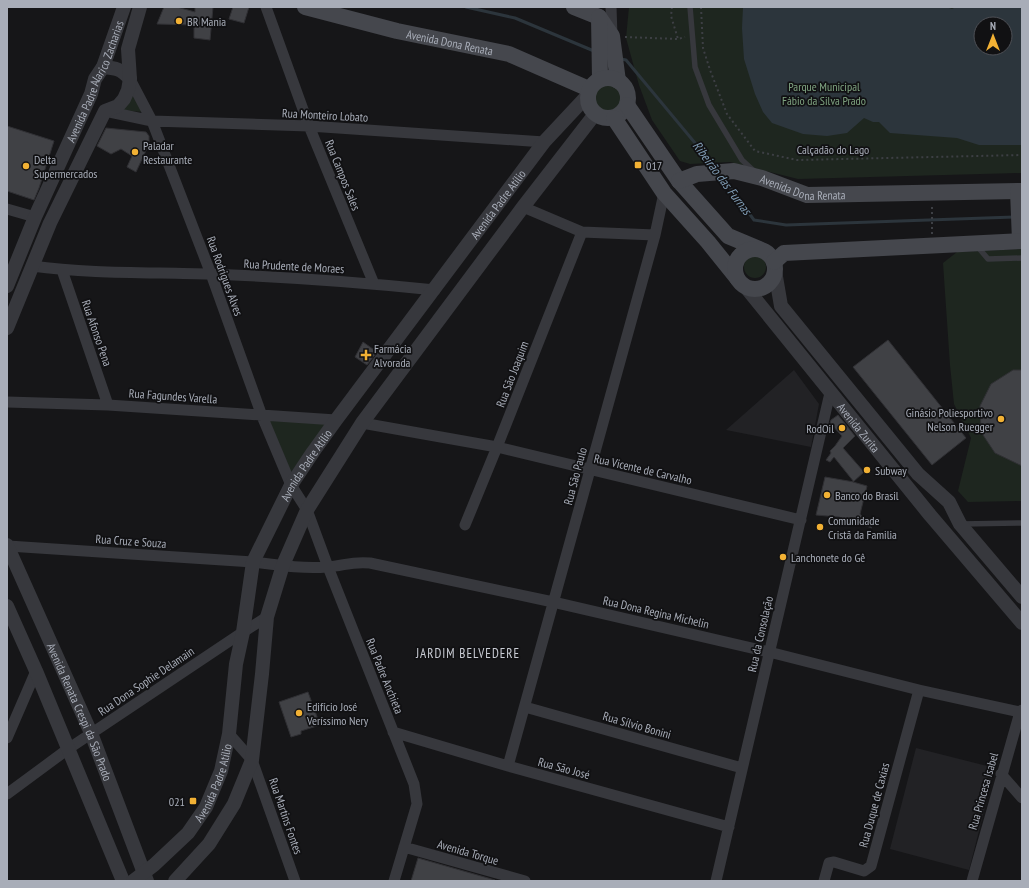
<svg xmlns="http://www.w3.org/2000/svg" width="1029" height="888" font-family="'PT Sans Narrow',sans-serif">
	<rect width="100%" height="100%" fill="#161618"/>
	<path fill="#222225" d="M 794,370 L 819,404 L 811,447 L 726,430 Z
		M 916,748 L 995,768 L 969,870 L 890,849 Z"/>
	<path fill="#1e261f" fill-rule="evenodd" d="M 629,7 L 1022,7 L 1022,173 L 798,179 L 730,162 L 690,164 L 680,161 L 652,120 L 639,85 L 626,38 ZM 981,24 L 1005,24 L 1005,48 L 981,48 Z
		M595 98a13 13 0 1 1 26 0a13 13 0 1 1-26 0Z
		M 134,94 L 143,112 L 121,110 Z
		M 1022,249 L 1022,501 L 968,502 L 958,491 L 971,438 L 954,404 L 950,365 L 943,263 L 957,252 Z
		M744 267a11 11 0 1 1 22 0a11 11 0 1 1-22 0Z
		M 269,420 L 327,424 L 291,472 Z"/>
	<path fill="#2c353c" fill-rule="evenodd" d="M 743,7 L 946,7 L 952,9 L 956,7 L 1022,7 L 1022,145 L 979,145 L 957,138 L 890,133 L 879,122 L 873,122 L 864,118 L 847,133 L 827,136 L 803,134 L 772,123 L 763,112 L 755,94 L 744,59 L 742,28 ZM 981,24 L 1005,24 L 1005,48 L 981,48 Z"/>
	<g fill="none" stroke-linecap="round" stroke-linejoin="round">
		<path stroke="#2c353c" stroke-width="3" d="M 466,7 L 515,18 L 594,51
			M 621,59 L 626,60 L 715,167
			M 723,178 L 754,220 L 786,225 L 1014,217"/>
	</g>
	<path fill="#404145" stroke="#303034" d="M 164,7 L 177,7 L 195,12 L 195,7 L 213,7 L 210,40 L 194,38 L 194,25 L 157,24 Z
		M 233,7 L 249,7 L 244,23 L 229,19 Z
		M 7,126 L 54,141 L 39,188 L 34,200 L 7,191 Z
		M 106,128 L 146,132 L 149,136 L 149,144 L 136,172 L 127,167 L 132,156 L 121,149 L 111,154 L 97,146 Z
		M 888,340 L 966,438 L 932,465 L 853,367 Z
		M 363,342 L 377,352 L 367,365 L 355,357 Z
		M 1013,370 L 1022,370 L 1022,466 L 995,453 L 981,432 L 980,406 L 991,384 Z
		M 838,415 L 855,436 L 843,448 L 864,472 L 853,482 L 867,486 L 860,514 L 872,528 L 839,517 L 816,515 L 825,477 L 854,482 L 834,457 L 830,462 L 826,460 L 831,453 L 830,451 L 835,446 L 842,436 L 830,423 L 831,420 Z
		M 308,692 L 320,725 L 301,731 L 301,734 L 291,737 L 279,702 Z
		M 418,858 L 495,880 L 495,881 L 411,881 Z"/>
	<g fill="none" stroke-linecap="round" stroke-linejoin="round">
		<path stroke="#3d3f44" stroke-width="2" stroke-dasharray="2 3" stroke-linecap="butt" d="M 672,7 L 671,16 L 678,39
			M 701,7 L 703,48 L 710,70 L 727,114 L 755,151 L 797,160 L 1022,155
			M 625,37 L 678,39 L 685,37
			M 932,234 L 932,204"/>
		<path stroke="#37383d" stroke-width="5.5" d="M 690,7 L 695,67 L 709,105 L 742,160 L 754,171
			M 977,246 L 988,259 L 1022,258
			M 962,524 L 1022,523"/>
		<path stroke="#37383d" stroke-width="11" d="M 266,7 L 309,126 L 374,284
			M 611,7 L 612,36
			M 130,79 L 152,121 L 211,274 L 262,416 L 291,485 L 307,510 L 328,567 L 414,784 L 417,804 L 394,881
			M 105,111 L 152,121 L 309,126 L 544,142
			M 523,207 L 582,232 L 655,235
			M 7,209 L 35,217
			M 32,266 C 91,274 151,272 211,274 C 286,277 360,282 435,290
			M 62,270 L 108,405
			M 7,402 L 108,405 L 336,420
			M 362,423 L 497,447 L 801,520
			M 465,525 L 497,447 L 582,232
			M 8,546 L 253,562 C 277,565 303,569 327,567 C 344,566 351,561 370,563 L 553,602 L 769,652 L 919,690 L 1020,712
			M 525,707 L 742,768
			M 393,732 L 508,766 L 729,827
			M 229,734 L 252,760 L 295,881
			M 7,738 L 36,671
			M 508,766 L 655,235 L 664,193
			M 1001,774 L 1022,798
			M 7,794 L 68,749 L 243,632 L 267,617
			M 404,847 L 525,881
			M 716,881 L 830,393
			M 824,881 L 829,863 L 834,862 L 864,871 L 871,866 L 919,690
			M 972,881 L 1020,712 L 1022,710"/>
		<g stroke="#37383d" stroke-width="14">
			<path d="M 103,67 C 116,68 121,69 130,79"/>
			<path d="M 775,271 L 781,306 L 918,474 L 949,502 L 960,524 L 1022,597"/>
			<path id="s1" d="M 744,285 L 930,515 L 1022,623"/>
			<path id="s2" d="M 7,286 L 35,217 L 91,94 L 95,79 L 103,67 L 124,7"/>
			<path d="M 7,328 L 50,223 L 105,111 L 118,106 L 124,99 L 128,90 L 130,79 L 128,49 L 140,7"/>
			<path id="s3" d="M 7,545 L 91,733 L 147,881"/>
			<path d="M 7,606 L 36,671 L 123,881"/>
			<path id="s4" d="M 133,881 L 154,865 L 188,833 L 206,807 L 221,771 L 229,734 L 236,664 L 243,632 L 253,562 L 291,485 L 313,452 L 336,420 L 544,142 L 587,96"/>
			<path d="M 175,881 L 209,844 L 234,804 L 252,760 L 262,674 L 267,617 L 283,565 L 307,510 L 362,423 L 523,207 L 595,114"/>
		</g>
		<g stroke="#45474d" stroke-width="16">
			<path id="s5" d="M 305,7 L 397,31 L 509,54 L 589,89"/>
			<path d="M 574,7 L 599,17 L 612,36 L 618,81"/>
			<path d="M 599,17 L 600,79"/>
			<circle cx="608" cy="98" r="20"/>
			<path d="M 627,105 L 679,181 L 728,236 L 759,249"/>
			<path d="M 614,118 L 664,193 L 708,242 L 737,278"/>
			<path id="s6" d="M 679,181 L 697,174 L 734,171 L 762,178 L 807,195 L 1022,191"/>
			<path d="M 1018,191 L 1020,241"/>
			<circle cx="755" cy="269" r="20"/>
			<path d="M 774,262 L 784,253 L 1022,241"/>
		</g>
	</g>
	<g fill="#f2b134" stroke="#111113" stroke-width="1.5">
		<circle cx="179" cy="21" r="4"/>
		<circle cx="135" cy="152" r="4"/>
		<rect x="634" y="161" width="8" height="8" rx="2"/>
		<circle cx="26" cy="166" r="4"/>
		<path d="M364 349h4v4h4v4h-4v4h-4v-4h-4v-4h4z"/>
		<circle cx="1001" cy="419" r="4"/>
		<circle cx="842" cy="428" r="4"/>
		<circle cx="867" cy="470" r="4"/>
		<circle cx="827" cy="495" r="4"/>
		<circle cx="820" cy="527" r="4"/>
		<circle cx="783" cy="557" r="4"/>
		<circle cx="299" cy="713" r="4"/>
		<rect x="189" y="797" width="8" height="8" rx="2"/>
	</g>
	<g text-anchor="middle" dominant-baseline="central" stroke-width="3.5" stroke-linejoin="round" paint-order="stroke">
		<g font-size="12" fill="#a8adb8" stroke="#111113" text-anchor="start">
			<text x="187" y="21">BR Mania</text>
			<text x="143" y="145">Paladar<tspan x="143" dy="14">Restaurante</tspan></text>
			<text x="34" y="159">Delta<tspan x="34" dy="14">Supermercados</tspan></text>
			<text x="646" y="165">017</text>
			<text x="374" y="348">Farmácia<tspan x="374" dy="14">Alvorada</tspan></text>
			<text x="993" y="412" text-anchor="end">Ginásio Poliesportivo<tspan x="993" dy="14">Nelson Ruegger</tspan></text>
			<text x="834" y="428" text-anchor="end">RodOil</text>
			<text x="875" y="470">Subway</text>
			<text x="835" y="495">Banco do Brasil</text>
			<text x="828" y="520">Comunidade<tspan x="828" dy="14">Cristã da Familia</tspan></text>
			<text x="791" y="557">Lanchonete do Gê</text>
			<text x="307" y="706">Edifício José<tspan x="307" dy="14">Veríssimo Nery</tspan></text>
			<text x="185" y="801" text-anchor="end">021</text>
		</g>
		<g font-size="12" fill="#a8adb8" stroke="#111113">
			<text stroke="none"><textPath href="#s5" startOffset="149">Avenida Dona Renata</textPath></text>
			<text stroke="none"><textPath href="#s2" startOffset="223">Avenida Padre Alarico Zacharias</textPath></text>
			<text transform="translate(325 115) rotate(3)">Rua Monteiro Lobato</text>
			<text x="833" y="149">Calçadão do Lago</text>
			<text transform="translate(343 175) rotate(68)">Rua Campos Sales</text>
			<text stroke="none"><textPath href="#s6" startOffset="128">Avenida Dona Renata</textPath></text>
			<text stroke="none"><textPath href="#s4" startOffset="790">Avenida Padre Atílio</textPath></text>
			<text transform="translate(294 266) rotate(3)">Rua Prudente de Moraes</text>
			<text transform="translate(225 276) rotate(70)">Rua Rodrigues Alves</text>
			<text transform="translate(97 333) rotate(71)">Rua Afonso Pena</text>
			<text transform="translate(512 374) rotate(-69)">Rua São Joaquim</text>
			<text transform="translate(173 396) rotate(4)">Rua Fagundes Varella</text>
			<text stroke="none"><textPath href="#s1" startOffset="183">Avenida Zurita</textPath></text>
			<text stroke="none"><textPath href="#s4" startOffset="466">Avenida Padre Atílio</textPath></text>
			<text transform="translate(643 469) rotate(13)">Rua Vicente de Carvalho</text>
			<text transform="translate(575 476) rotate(-75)">Rua São Paulo</text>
			<text transform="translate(131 541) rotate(4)">Rua Cruz e Souza</text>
			<text transform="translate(656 612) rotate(13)">Rua Dona Regina Michelin</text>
			<text transform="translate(760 634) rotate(-77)">Rua da Consolação</text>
			<text transform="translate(385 676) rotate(68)">Rua Padre Anchieta</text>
			<text transform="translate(146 681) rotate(-34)">Rua Dona Sophie Delamain</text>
			<text stroke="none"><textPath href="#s3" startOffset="182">Avenida Renata Crespi da São Prado</textPath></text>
			<text transform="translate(637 725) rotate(16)">Rua Sílvio Bonini</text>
			<text transform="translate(564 768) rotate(15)">Rua São José</text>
			<text stroke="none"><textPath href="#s4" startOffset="130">Avenida Padre Atílio</textPath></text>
			<text transform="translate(983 791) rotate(-74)">Rua Princesa Isabel</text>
			<text transform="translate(874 805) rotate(-75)">Rua Duque de Caxias</text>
			<text transform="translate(286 816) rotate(71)">Rua Martins Fontes</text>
			<text transform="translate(468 852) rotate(16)">Avenida Torque</text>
		</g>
		<g font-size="12" fill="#7fa381" stroke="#111113">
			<text x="824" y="86">Parque Municipal<tspan x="824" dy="14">Fábio da Silva Prado</tspan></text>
		</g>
		<g font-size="13" font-style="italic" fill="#7f9bb3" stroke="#111113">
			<text transform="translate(722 178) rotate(53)">Ribeirão das Furnas</text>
		</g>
		<g font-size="13" letter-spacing="1" fill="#c9ccd4" stroke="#111113">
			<text x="468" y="653">JARDIM BELVEDERE</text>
		</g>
	</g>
	<rect width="1029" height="888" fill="none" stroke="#a8adb8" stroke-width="16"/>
	<g transform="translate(993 36)"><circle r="19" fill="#111113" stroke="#4d4f55"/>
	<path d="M0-3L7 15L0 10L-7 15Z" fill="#f2b134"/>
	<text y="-6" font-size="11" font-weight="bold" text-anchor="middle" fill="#a8adb8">N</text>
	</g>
</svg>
